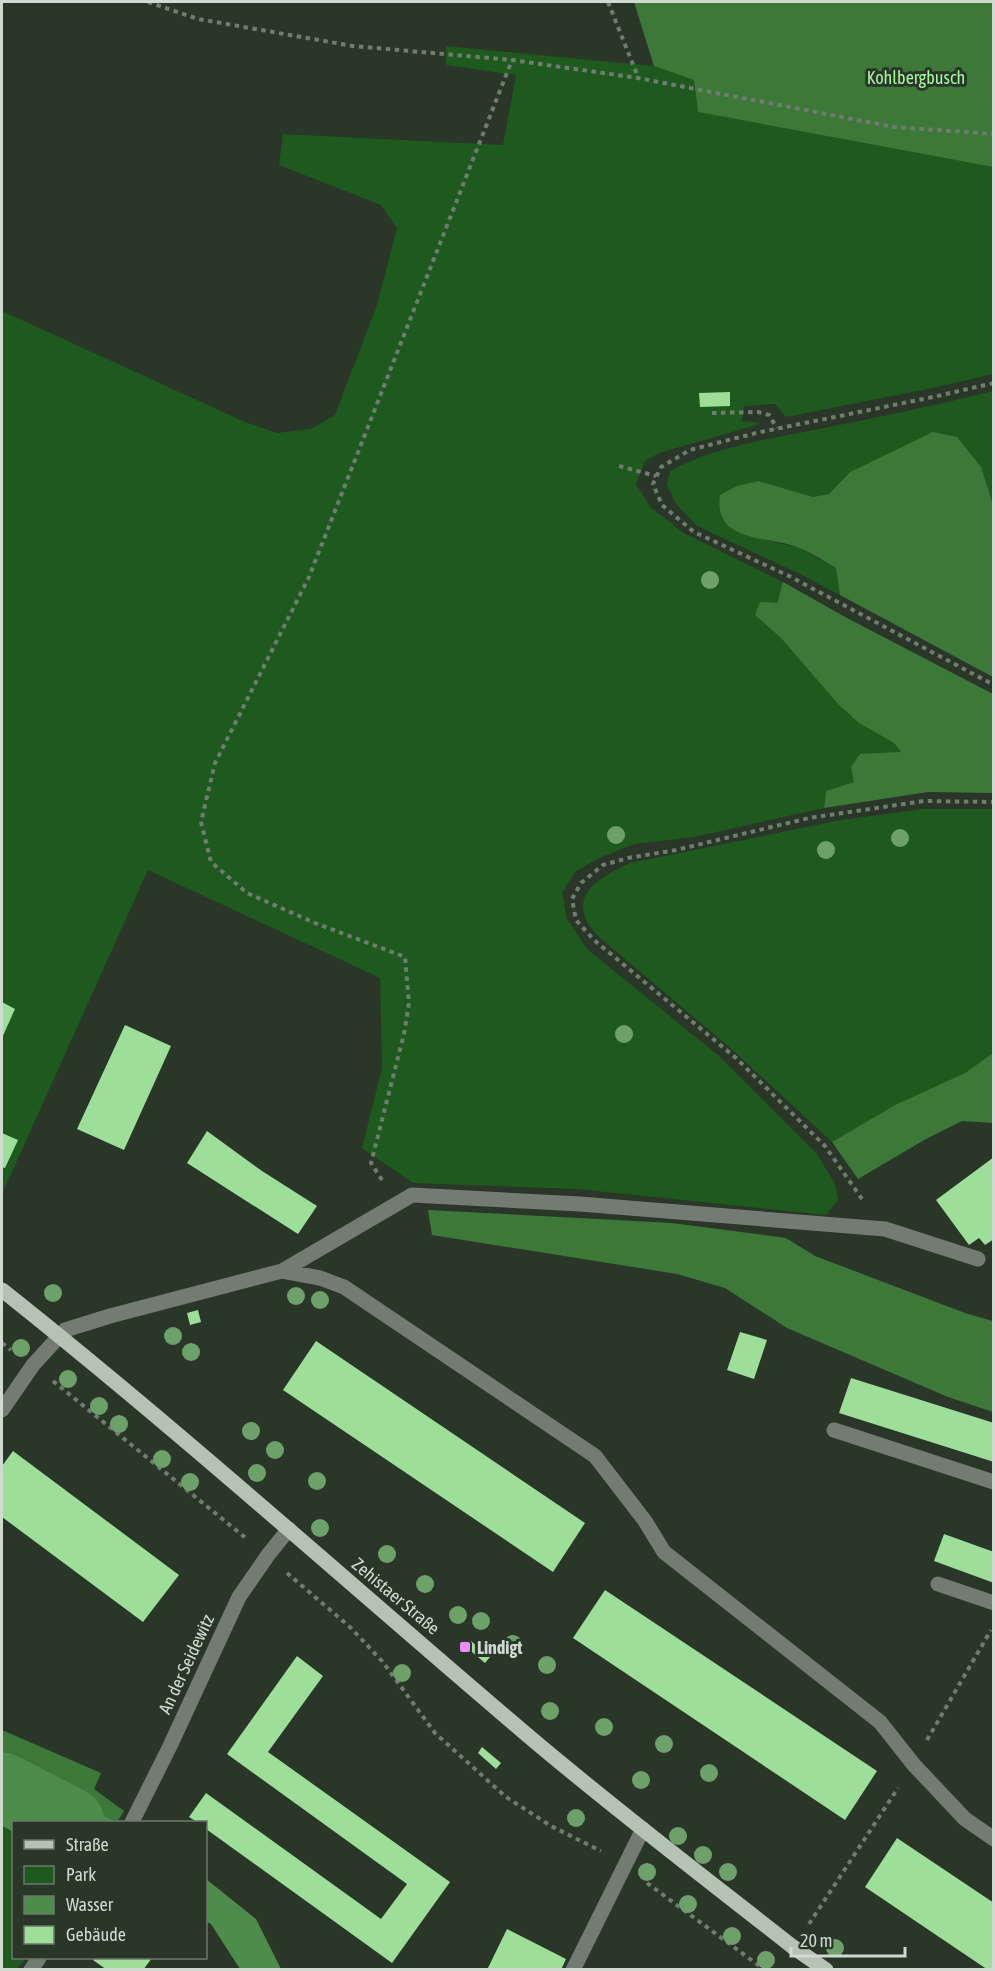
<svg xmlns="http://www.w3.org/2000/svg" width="995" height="1971" font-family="'Asap Condensed',sans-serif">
	<rect width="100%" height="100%" fill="#293628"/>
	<path fill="#1e5a1d" d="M 446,46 L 654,66 L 694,80 L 698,112 L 993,167 L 993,374 L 933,388 L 786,417 L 775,404 L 744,406 L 742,421 L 754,422 L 760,424 L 659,453 L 645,461 L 636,484 L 651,508 L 684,533 L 783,582 L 777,603 L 755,615 L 781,638 L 838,704 L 859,723 L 894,743 L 901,752 L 854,782 L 826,791 L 824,808 L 694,837 L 634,844 L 599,858 L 576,871 L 562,892 L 567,919 L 587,949 L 719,1056 L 817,1154 L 835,1184 L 838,1200 L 826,1215 L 577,1189 L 413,1183 L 362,1148 L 382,1068 L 380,978 L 148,870 L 2,1194 L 2,311 L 245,422 L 277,433 L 311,429 L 335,415 L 377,305 L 397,228 L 381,205 L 279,165 L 283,134 L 503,145 L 516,75 L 446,65 Z
		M 993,391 L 993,504 L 981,467 L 882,457 L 850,472 L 829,494 L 813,497 L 759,481 L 757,538 L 797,547 L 836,568 L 840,595 L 800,574 L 697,526 L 676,504 L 667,485 L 670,471 C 711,448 768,439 814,430 C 874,418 934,406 993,391 Z
		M 923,809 L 993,809 L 993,1053 L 965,1073 L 895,1105 L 832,1142 L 735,1052 L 599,937 C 595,933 590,927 587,922 C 571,890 607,874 630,863 L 841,820 Z
		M 2,1787 L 70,1822 L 14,1822 L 14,1958 L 26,1958 L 17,1969 L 2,1969 Z"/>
	<path fill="#3c7939" d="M 634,2 L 993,2 L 993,167 L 698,112 L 694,80 L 654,66 Z
		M 933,432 L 957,437 L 981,467 L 993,504 L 993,677 L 840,595 L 836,568 C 824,561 812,553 799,548 C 769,535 713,544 720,495 L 737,486 L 759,481 L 813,497 L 829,494 L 850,472 Z
		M 783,582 L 847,618 L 993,694 L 993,793 L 928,792 L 824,808 L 826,791 L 854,782 L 851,767 L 860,754 L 901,752 L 894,743 L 859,723 L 838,704 L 781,638 L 755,615 L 760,602 L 777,603 Z
		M 993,1053 L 993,1123 L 962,1121 L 926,1139 L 858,1179 L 832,1142 L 895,1105 L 965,1073 Z
		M 428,1210 L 672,1223 L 786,1238 L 815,1256 L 965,1313 L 993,1321 L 993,1412 L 948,1397 L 787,1328 L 725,1288 L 677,1274 L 432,1235 Z
		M 2,1730 L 101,1773 L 94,1789 L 124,1811 L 117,1822 L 2,1767 Z"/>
	<path fill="#4e8c4b" d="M 2,1767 L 117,1822 L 70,1822 L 2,1787 Z
		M 206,1879 L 256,1919 L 281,1969 L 240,1969 L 211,1924 L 206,1921 Z"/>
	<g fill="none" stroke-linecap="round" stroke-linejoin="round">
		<path stroke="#4e8c4b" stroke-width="69" d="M 2,1787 L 70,1822"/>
	</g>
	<path fill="#9dde99" d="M 730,392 L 730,406 L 700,407 L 699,393 Z
		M 2,1002 L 15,1009 L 2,1038 Z
		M 125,1025 L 171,1046 L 124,1150 L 77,1129 Z
		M 207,1131 L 262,1171 L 317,1206 L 298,1234 L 187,1163 Z
		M 2,1133 L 18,1140 L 5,1168 L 2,1167 Z
		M 994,1157 L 994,1239 L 985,1245 L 979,1238 L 969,1245 L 936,1200 Z
		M 198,1310 L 201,1322 L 190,1325 L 187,1313 Z
		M 740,1332 L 767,1340 L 754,1379 L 727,1370 Z
		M 316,1341 L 585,1523 L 553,1572 L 283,1390 Z
		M 851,1378 L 994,1423 L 994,1462 L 839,1413 Z
		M 13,1451 L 179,1575 L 143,1622 L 2,1517 L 2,1466 Z
		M 944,1534 L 994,1552 L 994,1583 L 934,1561 Z
		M 605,1590 L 877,1771 L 845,1820 L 573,1638 Z
		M 471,1641 L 490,1657 L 485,1663 L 466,1647 Z
		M 297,1656 L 323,1676 L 268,1752 L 450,1882 L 392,1963 L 206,1829 L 206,1822 L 197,1822 L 189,1817 L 206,1793 L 381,1919 L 407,1884 L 227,1754 Z
		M 482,1747 L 501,1763 L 496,1769 L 478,1753 Z
		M 897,1838 L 994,1903 L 994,1970 L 988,1970 L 865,1887 Z
		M 507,1929 L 566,1959 L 561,1970 L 487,1970 Z
		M 94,1958 L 152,1958 L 143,1970 L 107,1970 L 93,1960 Z"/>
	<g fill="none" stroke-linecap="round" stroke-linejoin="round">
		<path stroke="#707c70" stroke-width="4" stroke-dasharray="4.5 4.5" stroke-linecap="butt" d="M 148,2 L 198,19 L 353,46 L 512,60 L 638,78 L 894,127 L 994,134
			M 608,2 L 638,77
			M 994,383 L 933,397 L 756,433 L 690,450 L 661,467 L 653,484 L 662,505 L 694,532 L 789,576 L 994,685
			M 712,413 L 758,412 L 769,415 L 777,428
			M 619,466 L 656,476
			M 382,1180 L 371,1163 L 404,1034 L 409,1003 L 405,957 L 315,923 L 247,893 L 211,862 L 201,822 L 215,763 L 309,577 L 512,60
			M 862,1199 L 825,1146 L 736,1058 L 594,940 L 576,920 L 572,899 L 581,883 L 603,865 L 628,858 L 676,850 L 809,818 L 924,801 L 994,802
			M 2,1343 L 11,1350
			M 53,1381 L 247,1539
			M 287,1573 L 350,1627 L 382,1661 L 435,1733 L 506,1797 L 551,1826 L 601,1851
			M 927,1740 L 991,1630
			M 647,1883 L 765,1970
			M 809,1924 L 898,1788"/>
		<path stroke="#747b73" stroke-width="15" d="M 282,1271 L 320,1278 L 344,1287 L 595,1456 L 645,1521 L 664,1552 L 880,1722 L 914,1765 L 965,1819 L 994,1839
			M 2,1410 L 33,1365 L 65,1330 L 110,1316 L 282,1271 L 412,1195 L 580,1204 L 885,1229 L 978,1259
			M 834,1430 L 994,1482
			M 938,1584 L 994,1603
			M 132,1822 L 170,1746 L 239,1597 L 268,1555 L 289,1529
			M 31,1970 L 39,1958
			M 573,1970 L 643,1829"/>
		<path stroke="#b5c3b4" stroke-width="15" d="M 2,1290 C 181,1432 352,1586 526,1734 C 613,1808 704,1877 793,1947 L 826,1970"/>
	</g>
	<g fill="#6da169">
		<circle cx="710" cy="580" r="9"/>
		<circle cx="616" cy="835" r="9"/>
		<circle cx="900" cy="838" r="9"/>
		<circle cx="826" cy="850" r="9"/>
		<circle cx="624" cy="1034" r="9"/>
		<circle cx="53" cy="1293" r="9"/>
		<circle cx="296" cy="1296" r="9"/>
		<circle cx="320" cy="1300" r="9"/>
		<circle cx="173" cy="1336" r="9"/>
		<circle cx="21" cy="1348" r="9"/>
		<circle cx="191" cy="1352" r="9"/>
		<circle cx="68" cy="1379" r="9"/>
		<circle cx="99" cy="1406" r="9"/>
		<circle cx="119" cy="1424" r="9"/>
		<circle cx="251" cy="1431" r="9"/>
		<circle cx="275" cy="1450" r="9"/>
		<circle cx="162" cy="1459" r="9"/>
		<circle cx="257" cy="1473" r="9"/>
		<circle cx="317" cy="1481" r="9"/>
		<circle cx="190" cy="1482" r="9"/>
		<circle cx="320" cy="1528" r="9"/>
		<circle cx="387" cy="1554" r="9"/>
		<circle cx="425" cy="1584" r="9"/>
		<circle cx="458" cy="1615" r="9"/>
		<circle cx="481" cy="1621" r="9"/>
		<circle cx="513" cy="1644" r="9"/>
		<circle cx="547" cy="1665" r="9"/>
		<circle cx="402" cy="1673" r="9"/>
		<circle cx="550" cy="1711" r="9"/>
		<circle cx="604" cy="1727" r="9"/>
		<circle cx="664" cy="1744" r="9"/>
		<circle cx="709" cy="1773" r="9"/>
		<circle cx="641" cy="1780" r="9"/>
		<circle cx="576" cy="1818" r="9"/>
		<circle cx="678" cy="1836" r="9"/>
		<circle cx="703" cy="1855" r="9"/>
		<circle cx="647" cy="1872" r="9"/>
		<circle cx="728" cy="1872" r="9"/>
		<circle cx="688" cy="1904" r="9"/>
		<circle cx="732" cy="1936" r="9"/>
		<circle cx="835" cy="1948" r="9"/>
		<circle cx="766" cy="1960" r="9"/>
	</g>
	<rect fill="#ed8cf9" stroke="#293628" stroke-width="2" x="459" y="1641" width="12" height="12" rx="3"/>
	<g text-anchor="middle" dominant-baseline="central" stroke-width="6" stroke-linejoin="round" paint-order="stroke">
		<g font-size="18" fill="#a4f99f" stroke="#293628">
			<text x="916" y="77">Kohlbergbusch</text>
		</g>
		<g font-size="18" fill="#d1dad1" stroke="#293628">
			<text transform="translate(396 1596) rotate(40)">Zehistaer Straße</text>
			<text transform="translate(186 1664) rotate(-65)">An der Seidewitz</text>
		</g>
		<g font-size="18" font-weight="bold" fill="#d1dad1" stroke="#293628" text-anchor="start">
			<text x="477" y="1647">Lindigt</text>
		</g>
	</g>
	<rect width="995" height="1971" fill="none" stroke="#d1dad1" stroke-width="6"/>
	<rect x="12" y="1821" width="195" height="138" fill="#293628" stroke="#6c786c" stroke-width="1.5"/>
	<rect x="24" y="1840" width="30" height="9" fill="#b5c3b4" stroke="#6c786c" stroke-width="1.5"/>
	<text x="66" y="1851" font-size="18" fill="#d1dad1">Straße</text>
	<rect x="24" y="1866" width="30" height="18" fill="#1e5a1d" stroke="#6c786c" stroke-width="1.5"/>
	<text x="66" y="1881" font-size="18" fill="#d1dad1">Park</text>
	<rect x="24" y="1896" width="30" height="18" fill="#4e8c4b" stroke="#6c786c" stroke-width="1.5"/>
	<text x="66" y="1911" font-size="18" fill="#d1dad1">Wasser</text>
	<rect x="24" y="1926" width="30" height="18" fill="#9dde99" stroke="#6c786c" stroke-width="1.5"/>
	<text x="66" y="1941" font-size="18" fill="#d1dad1">Gebäude</text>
	<path d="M791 1947v9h114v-9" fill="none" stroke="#d1dad1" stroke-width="3"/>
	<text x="800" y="1947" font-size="18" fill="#d1dad1" stroke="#293628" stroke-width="4.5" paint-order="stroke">20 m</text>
</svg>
